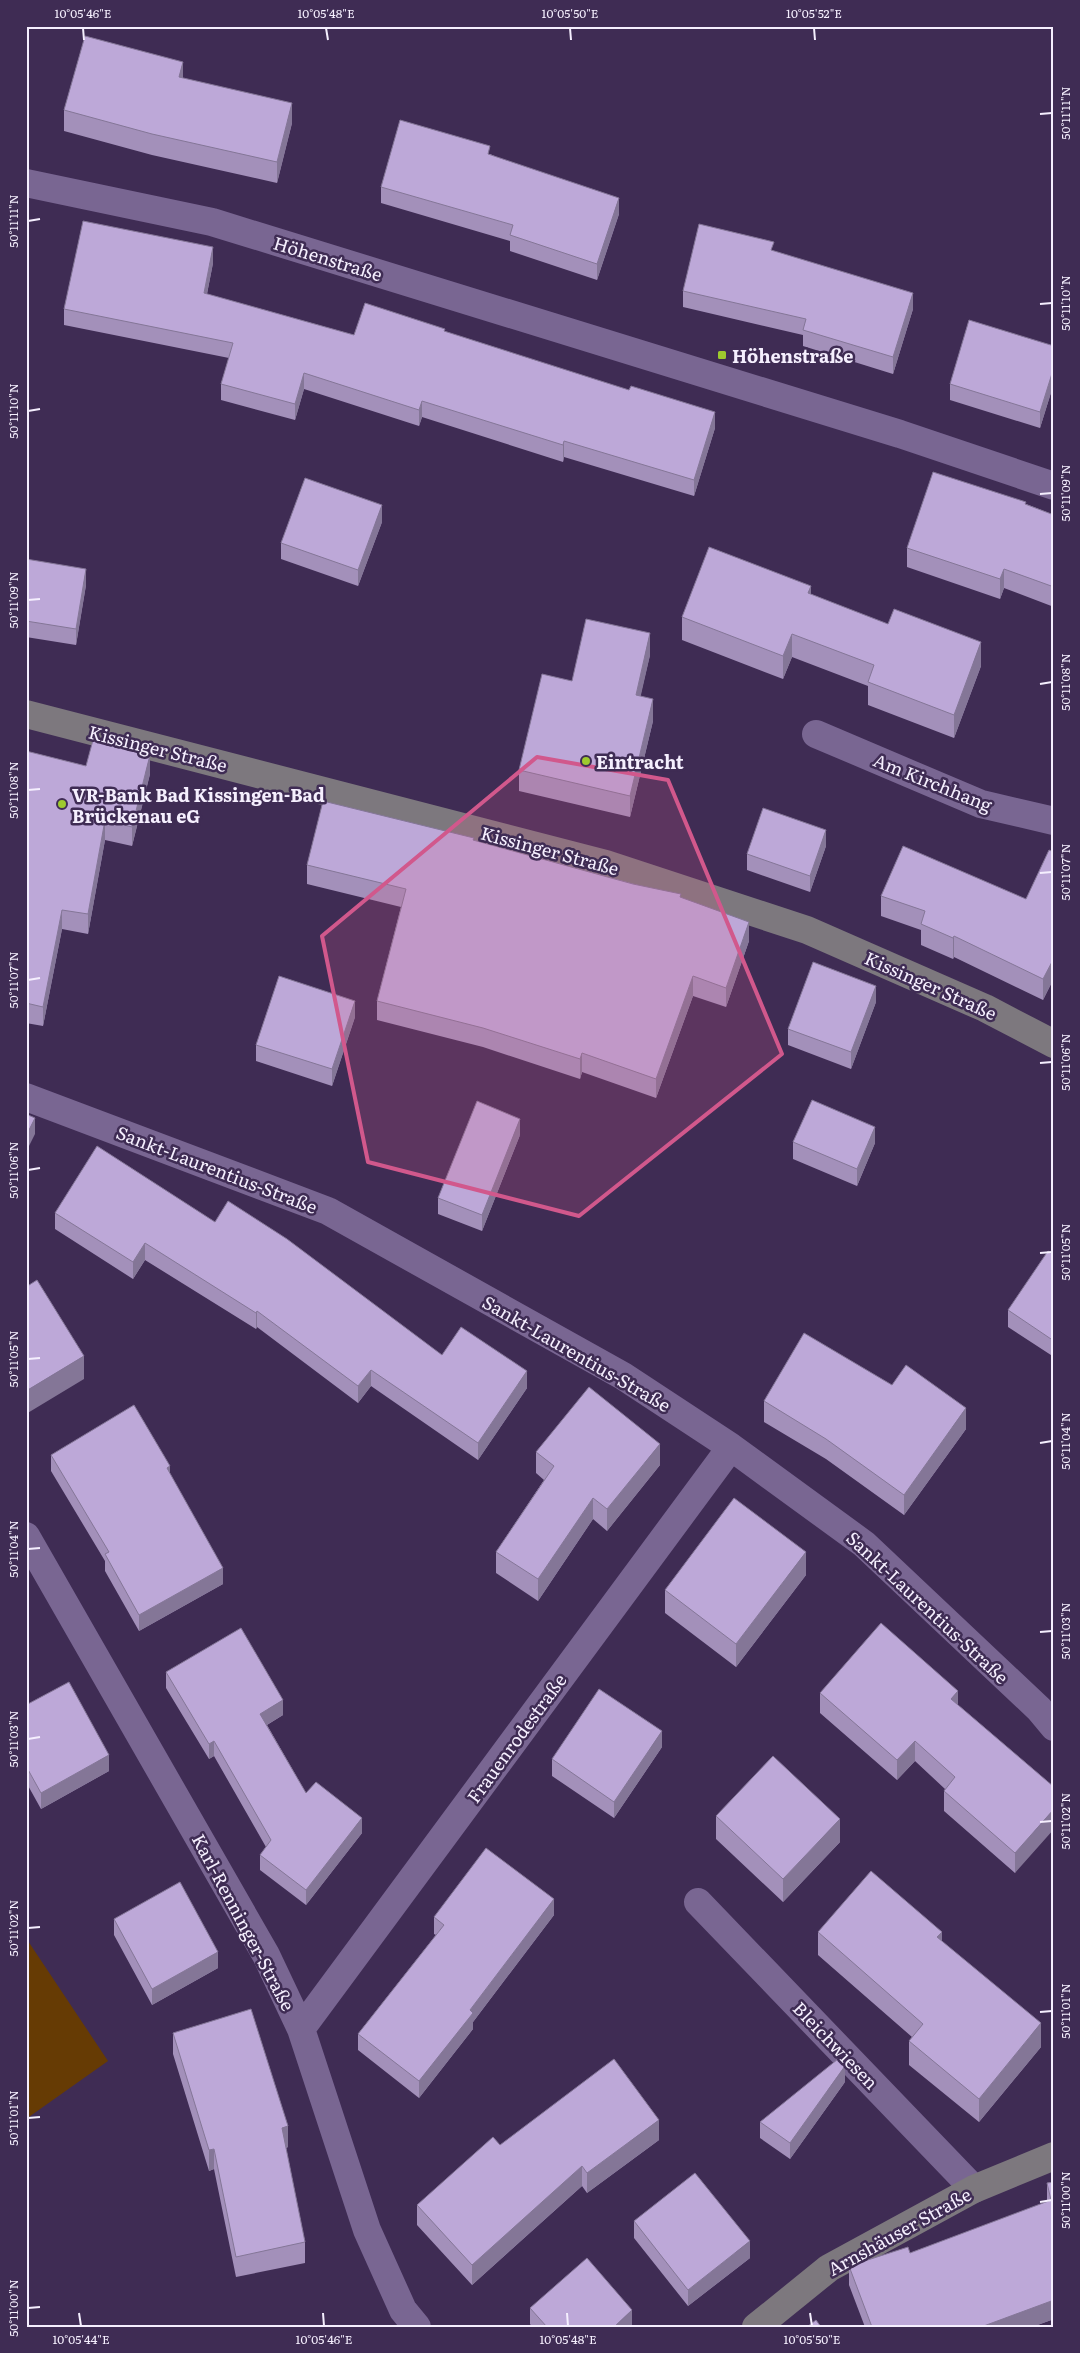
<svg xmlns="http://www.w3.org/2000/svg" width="1080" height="2353" font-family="Literata,serif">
	<rect width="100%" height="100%" fill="#3f2c54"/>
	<path fill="#663b04" d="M 26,1938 L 108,2061 L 26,2119 Z"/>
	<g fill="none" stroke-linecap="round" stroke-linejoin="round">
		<path stroke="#796692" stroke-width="28" d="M 26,183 L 212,222 L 900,434 L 1054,486
			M 816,734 L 981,804 L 1054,821
			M 26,1097 L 328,1211 L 623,1376 L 731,1447 L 864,1544 L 1039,1709 L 1054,1727
			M 26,1536 L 266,1955 L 301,2029 L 367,2230 L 403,2310 L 417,2327
			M 698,1902 L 974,2189
			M 301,2029 L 731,1447"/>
		<path stroke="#7d787e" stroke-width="28" d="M 26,714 L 606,864 L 807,930 L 985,1008 L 1054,1044
			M 756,2327 L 829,2268 L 974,2189 L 1054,2156"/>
	</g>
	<path fill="#a390ba" d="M 183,78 L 292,123 L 277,183 L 152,155 L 64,131 L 64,110 Z
		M 490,154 L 619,214 L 597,280 L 510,251 L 510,241 L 381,203 L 381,187 Z
		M 774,251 L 913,309 L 893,374 L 803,346 L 803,335 L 683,307 L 683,291 Z
		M 213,263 L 207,294 L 354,335 L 445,332 L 715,428 L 694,496 L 564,457 L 563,462 L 422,417 L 419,426 L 304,389 L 295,420 L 221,400 L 221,384 L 229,358 L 64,325 L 64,309 Z
		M 1054,346 L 1054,383 L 1040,428 L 950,400 L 950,384 Z
		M 1026,504 L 1054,515 L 1054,607 L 1004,588 L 1000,599 L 907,567 L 907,548 Z
		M 382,522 L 358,586 L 281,559 L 281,543 Z
		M 26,559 L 86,585 L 76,645 L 26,637 Z
		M 811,594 L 981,666 L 954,738 L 868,705 L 868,686 L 792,657 L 783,679 L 682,640 L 682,617 Z
		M 650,655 L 640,697 L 653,721 L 630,817 L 519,791 L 519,770 L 572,681 Z
		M 26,751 L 86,766 L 150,774 L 132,846 L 105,840 L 88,934 L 62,929 L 43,1026 L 26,1023 Z
		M 474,840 L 681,897 L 749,941 L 726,1007 L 693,996 L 656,1098 L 582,1072 L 580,1079 L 483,1047 L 377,1020 L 377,1001 L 401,907 L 307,884 L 307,865 Z
		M 826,846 L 810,892 L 747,870 L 747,854 Z
		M 1054,852 L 1054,978 L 1043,1000 L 954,957 L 953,959 L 921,945 L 921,930 L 881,916 L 881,896 L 1026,899 Z
		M 876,1002 L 851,1069 L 788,1045 L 788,1029 Z
		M 355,1017 L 332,1086 L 256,1061 L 256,1045 Z
		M 520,1135 L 482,1231 L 438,1214 L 438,1198 Z
		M 793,1142 L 875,1143 L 857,1186 L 793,1159 Z
		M 55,1213 L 215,1222 L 442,1355 L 527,1388 L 478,1460 L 371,1386 L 358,1403 L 257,1327 L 256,1329 L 145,1260 L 133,1279 L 55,1229 Z
		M 1054,1255 L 1054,1357 L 1008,1327 L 1008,1310 Z
		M 764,1401 L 966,1429 L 904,1515 L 826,1459 L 764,1422 Z
		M 536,1452 L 660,1465 L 607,1531 L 593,1519 L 538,1601 L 496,1573 L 496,1552 L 544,1480 L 536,1473 Z
		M 51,1455 L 170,1475 L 223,1584 L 139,1631 L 105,1571 L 105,1561 L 51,1471 Z
		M 806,1575 L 736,1667 L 665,1613 L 665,1590 Z
		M 166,1672 L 283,1715 L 267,1725 L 306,1793 L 362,1833 L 306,1905 L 260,1870 L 260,1855 L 266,1847 L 214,1756 L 209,1759 L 166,1688 Z
		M 820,1693 L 958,1705 L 1054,1787 L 1015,1873 L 944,1811 L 944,1791 L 945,1789 L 915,1761 L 897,1780 L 820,1713 Z
		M 26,1705 L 109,1771 L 41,1809 L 26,1782 Z
		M 662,1747 L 614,1818 L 552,1776 L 552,1759 Z
		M 716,1816 L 840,1842 L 783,1902 L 716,1839 Z
		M 554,1915 L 473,2022 L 473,2029 L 419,2098 L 358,2050 L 358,2034 L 436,1935 L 434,1934 L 434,1917 Z
		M 114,1919 L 218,1968 L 152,2005 L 114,1935 Z
		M 818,1932 L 942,1941 L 1041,2047 L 979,2122 L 909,2065 L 909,2041 L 912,2037 L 818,1955 Z
		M 173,2033 L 288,2147 L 286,2148 L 305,2242 L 305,2263 L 236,2277 L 214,2169 L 209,2171 L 173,2054 Z
		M 845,2082 L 790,2159 L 760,2138 L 760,2122 Z
		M 659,2140 L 587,2193 L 582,2186 L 472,2285 L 417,2225 L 417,2205 L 500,2145 Z
		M 1054,2182 L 1054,2319 L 1032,2327 L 865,2327 L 849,2285 L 849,2266 L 910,2253 L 1047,2202 L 1047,2183 Z
		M 634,2221 L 750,2258 L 688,2306 L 634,2238 Z
		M 530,2308 L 632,2327 L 532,2327 L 530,2324 Z"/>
	<path fill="#847697" d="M 183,62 L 183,83 L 179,77 Z
		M 292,103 L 292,123 L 277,183 L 277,162 Z
		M 619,198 L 619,214 L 597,280 L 597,264 Z
		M 213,247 L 213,263 L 204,309 L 204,293 Z
		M 913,293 L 913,309 L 893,374 L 893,357 Z
		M 1054,367 L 1054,383 L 1040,428 L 1040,412 Z
		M 304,373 L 304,389 L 295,420 L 295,404 Z
		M 422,401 L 422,417 L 419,426 L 419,410 Z
		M 715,412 L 715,428 L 694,496 L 694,480 Z
		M 564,441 L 564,457 L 563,462 L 563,445 Z
		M 382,505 L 382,522 L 358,586 L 358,570 Z
		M 86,569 L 86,585 L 76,645 L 76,629 Z
		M 1004,569 L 1004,588 L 1000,599 L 1000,579 Z
		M 811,586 L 811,609 L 808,593 Z
		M 650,633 L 650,655 L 636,717 L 636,695 Z
		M 792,634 L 792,657 L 783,679 L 783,656 Z
		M 981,642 L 981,666 L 954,738 L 954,715 Z
		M 653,699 L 653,721 L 630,817 L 630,796 Z
		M 150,755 L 150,774 L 132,846 L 132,827 Z
		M 105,820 L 105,840 L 88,934 L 88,914 Z
		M 826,830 L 826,846 L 810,892 L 810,876 Z
		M 62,910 L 62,929 L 43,1026 L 43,1007 Z
		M 749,922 L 749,941 L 726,1007 L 726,988 Z
		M 954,936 L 954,957 L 953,959 L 953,938 Z
		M 1054,958 L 1054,978 L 1043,1000 L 1043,979 Z
		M 693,976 L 693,996 L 656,1098 L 656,1079 Z
		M 876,986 L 876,1002 L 851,1069 L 851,1052 Z
		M 355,1001 L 355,1017 L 332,1086 L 332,1069 Z
		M 582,1053 L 582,1072 L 580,1079 L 580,1059 Z
		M 35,1118 L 35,1134 L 26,1152 L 26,1136 Z
		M 520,1119 L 520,1135 L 482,1231 L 482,1215 Z
		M 875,1127 L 875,1143 L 857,1186 L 857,1169 Z
		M 145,1243 L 145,1260 L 133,1279 L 133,1262 Z
		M 257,1311 L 257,1327 L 256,1329 L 256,1313 Z
		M 84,1356 L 84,1379 L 26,1414 L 26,1391 Z
		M 371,1370 L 371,1386 L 358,1403 L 358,1386 Z
		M 527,1371 L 527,1388 L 478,1460 L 478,1443 Z
		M 966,1408 L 966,1429 L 904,1515 L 904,1495 Z
		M 660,1444 L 660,1465 L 607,1531 L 607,1509 Z
		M 170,1466 L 170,1482 L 167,1468 Z
		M 593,1498 L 593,1519 L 538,1601 L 538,1579 Z
		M 806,1552 L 806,1575 L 736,1667 L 736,1644 Z
		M 223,1568 L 223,1584 L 139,1631 L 139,1615 Z
		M 958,1691 L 958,1711 L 951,1699 Z
		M 283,1700 L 283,1715 L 260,1729 L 260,1714 Z
		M 662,1731 L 662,1747 L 614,1818 L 614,1802 Z
		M 214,1741 L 214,1756 L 209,1759 L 209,1744 Z
		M 915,1741 L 915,1761 L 897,1780 L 897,1760 Z
		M 109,1755 L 109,1771 L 41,1809 L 41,1793 Z
		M 1054,1809 L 1054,1829 L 1015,1873 L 1015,1853 Z
		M 362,1818 L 362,1833 L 306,1905 L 306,1890 Z
		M 840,1819 L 840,1842 L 783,1902 L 783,1879 Z
		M 554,1899 L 554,1915 L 473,2022 L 473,2029 L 419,2098 L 419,2081 L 470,2010 Z
		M 942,1932 L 942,1955 L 937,1937 Z
		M 218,1952 L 218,1968 L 152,2005 L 152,1989 Z
		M 1041,2023 L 1041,2047 L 979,2122 L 979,2099 Z
		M 845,2066 L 845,2082 L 790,2159 L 790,2143 Z
		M 659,2120 L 659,2140 L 587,2193 L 587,2173 Z
		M 288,2126 L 288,2147 L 282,2149 L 282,2128 Z
		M 214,2149 L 214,2169 L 209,2171 L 209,2150 Z
		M 582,2166 L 582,2186 L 472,2285 L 472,2265 Z
		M 750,2241 L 750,2258 L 688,2306 L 688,2290 Z
		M 1054,2300 L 1054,2319 L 1032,2327 L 981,2327 Z
		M 632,2310 L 632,2327 L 614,2327 Z"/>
	<path fill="#bda8d8" stroke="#847697" d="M 85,36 L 183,62 L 179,77 L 292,103 L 277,162 L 152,134 L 64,110 Z
		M 400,120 L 490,146 L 488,154 L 619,198 L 597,264 L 510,235 L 513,225 L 381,187 Z
		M 83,221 L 213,247 L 204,293 L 354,335 L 365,303 L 445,329 L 444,331 L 629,390 L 631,386 L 715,412 L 694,480 L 564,441 L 563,445 L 422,401 L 419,410 L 304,373 L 295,404 L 221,384 L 233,343 L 64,309 Z
		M 699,224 L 774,242 L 771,250 L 913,293 L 893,357 L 803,330 L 806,319 L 683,291 Z
		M 969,320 L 1054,346 L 1054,367 L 1040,412 L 950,384 Z
		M 933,472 L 1026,502 L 1025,504 L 1054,515 L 1054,587 L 1004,569 L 1000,579 L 907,548 Z
		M 305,478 L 382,505 L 358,570 L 281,543 Z
		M 709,547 L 811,586 L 808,593 L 888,624 L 894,609 L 981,642 L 954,715 L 868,682 L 874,665 L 792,634 L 783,656 L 682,617 Z
		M 26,559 L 86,569 L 76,629 L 26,621 Z
		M 586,619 L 650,633 L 636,695 L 653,699 L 630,796 L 519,770 L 542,674 L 572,681 Z
		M 93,740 L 150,755 L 132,827 L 105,820 L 88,914 L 62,910 L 43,1007 L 26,1003 L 26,751 L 86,766 Z
		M 323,801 L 474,838 L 473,840 L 633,884 L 681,894 L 680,897 L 749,922 L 726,988 L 693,976 L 656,1079 L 582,1053 L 580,1059 L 483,1028 L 377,1001 L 406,889 L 307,865 Z
		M 763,808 L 826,830 L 810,876 L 747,854 Z
		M 903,846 L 1026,899 L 1049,850 L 1054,852 L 1054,958 L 1043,979 L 954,936 L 953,938 L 921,924 L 925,911 L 881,896 Z
		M 813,962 L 876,986 L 851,1052 L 788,1029 Z
		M 279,976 L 355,1001 L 332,1069 L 256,1045 Z
		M 812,1100 L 875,1127 L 857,1169 L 793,1142 Z
		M 477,1101 L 520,1119 L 482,1215 L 438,1198 Z
		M 26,1114 L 35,1118 L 26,1136 Z
		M 97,1146 L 215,1222 L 228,1201 L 287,1239 L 442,1355 L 461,1327 L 527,1371 L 478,1443 L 371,1370 L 358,1386 L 257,1311 L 256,1313 L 145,1243 L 133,1262 L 55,1213 Z
		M 1048,1251 L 1054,1255 L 1054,1341 L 1008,1310 Z
		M 37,1280 L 84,1356 L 26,1391 L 26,1287 Z
		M 804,1333 L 892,1385 L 906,1365 L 966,1408 L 904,1495 L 826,1439 L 764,1401 Z
		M 589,1387 L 660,1444 L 607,1509 L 593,1498 L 538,1579 L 496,1552 L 554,1466 L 536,1452 Z
		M 134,1405 L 170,1466 L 167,1468 L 223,1568 L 139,1615 L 105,1554 L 109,1552 L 51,1455 Z
		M 734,1498 L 806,1552 L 736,1644 L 665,1590 Z
		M 881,1623 L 958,1691 L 951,1699 L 1054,1787 L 1054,1809 L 1015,1853 L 944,1791 L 955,1777 L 915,1741 L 897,1760 L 820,1693 Z
		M 241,1628 L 283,1700 L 260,1714 L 306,1793 L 316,1782 L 362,1818 L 306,1890 L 260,1855 L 271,1840 L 214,1741 L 209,1744 L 166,1672 Z
		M 69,1682 L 109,1755 L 41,1793 L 26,1766 L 26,1705 Z
		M 599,1689 L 662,1731 L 614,1802 L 552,1759 Z
		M 773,1756 L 840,1819 L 783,1879 L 716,1816 Z
		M 486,1848 L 554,1899 L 470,2010 L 473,2013 L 419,2081 L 358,2034 L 444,1925 L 434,1917 Z
		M 871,1871 L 942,1932 L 937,1937 L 1041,2023 L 979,2099 L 909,2041 L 923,2024 L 818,1932 Z
		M 180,1882 L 218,1952 L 152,1989 L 114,1919 Z
		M 251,2009 L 288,2126 L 282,2128 L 305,2242 L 236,2257 L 214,2149 L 209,2150 L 173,2033 Z
		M 614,2059 L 659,2120 L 587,2173 L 582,2166 L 472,2265 L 417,2205 L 493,2137 L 500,2145 Z
		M 838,2059 L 845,2066 L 790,2143 L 760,2122 Z
		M 695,2173 L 750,2241 L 688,2290 L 634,2221 Z
		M 1054,2182 L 1054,2300 L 981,2327 L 872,2327 L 849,2266 L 908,2247 L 910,2253 L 1051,2200 L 1047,2183 Z
		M 587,2258 L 632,2310 L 614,2327 L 547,2327 L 530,2308 Z
		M 816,2320 L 821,2327 L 807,2327 Z"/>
	<path fill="#d1588c" fill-opacity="0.2" stroke="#d1588c" stroke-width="4" stroke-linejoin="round" d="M 537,757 L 668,780 L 782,1054 L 579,1216 L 368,1162 L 322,936 Z"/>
	<path fill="none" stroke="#f5effe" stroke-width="2" d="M 83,28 L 84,40M 326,28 L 328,40M 570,28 L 571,40M 814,28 L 815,40M 1040,114 L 1052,113M 28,221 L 40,219M 1040,304 L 1052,303M 28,411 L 40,409M 1040,494 L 1052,493M 28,600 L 40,599M 1040,684 L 1052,682M 28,790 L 40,789M 1040,873 L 1052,872M 28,980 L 40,978M 1040,1063 L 1052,1062M 28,1170 L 40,1168M 1040,1253 L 1052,1252M 28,1359 L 40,1358M 1040,1443 L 1052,1441M 28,1549 L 40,1548M 1040,1632 L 1052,1631M 28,1739 L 40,1737M 1040,1822 L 1052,1821M 28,1928 L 40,1927M 1040,2012 L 1052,2011M 28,2118 L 40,2117M 1040,2202 L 1052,2200M 28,2308 L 40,2307M 79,2313 L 81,2326M 323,2313 L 324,2326M 567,2313 L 568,2326M 810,2313 L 812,2326"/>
	<g fill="#9eca2e" stroke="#3f2c54" stroke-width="2">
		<rect x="717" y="350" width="10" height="10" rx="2.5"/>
		<circle cx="586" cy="761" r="5"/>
		<circle cx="62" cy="804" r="5"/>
	</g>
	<g text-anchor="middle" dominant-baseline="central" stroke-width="5" stroke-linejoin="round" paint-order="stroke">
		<g font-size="18" fill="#f5effe" stroke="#3f2c54">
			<text transform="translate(328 258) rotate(17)">Höhenstraße</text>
			<text transform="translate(158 748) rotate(14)">Kissinger Straße</text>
			<text transform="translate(933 782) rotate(22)">Am Kirchhang</text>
			<text transform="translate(550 850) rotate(15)">Kissinger Straße</text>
			<text transform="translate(931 985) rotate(24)">Kissinger Straße</text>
			<text transform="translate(217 1169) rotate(21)">Sankt-Laurentius-Straße</text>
			<text transform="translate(577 1353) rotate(30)">Sankt-Laurentius-Straße</text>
			<text transform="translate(928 1607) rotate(43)">Sankt-Laurentius-Straße</text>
			<text transform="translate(516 1738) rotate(-54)">Frauenrodestraße</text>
			<text transform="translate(244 1922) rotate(62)">Karl-Renninger-Straße</text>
			<text transform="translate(836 2045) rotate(46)">Bleichwiesen</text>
			<text transform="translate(899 2231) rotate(-29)">Arnshäuser Straße</text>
		</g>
		<g font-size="18" font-weight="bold" fill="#f5effe" stroke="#3f2c54" text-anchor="start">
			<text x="732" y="355">Höhenstraße</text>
			<text x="596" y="761">Eintracht</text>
			<text x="72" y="794">VR-Bank Bad Kissingen-Bad<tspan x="72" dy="21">Brückenau eG</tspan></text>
		</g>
	</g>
	<rect width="1080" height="2353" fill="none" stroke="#3f2c54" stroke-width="55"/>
	<rect x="28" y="28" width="1024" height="2298" fill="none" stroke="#f5effe" stroke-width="2"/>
	<g font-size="12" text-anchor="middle" fill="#f5effe">
		<text x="83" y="18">10°05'46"E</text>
		<text x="326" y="18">10°05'48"E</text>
		<text x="570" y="18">10°05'50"E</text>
		<text x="814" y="18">10°05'52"E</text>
		<text transform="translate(1066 113) rotate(-90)" y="4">50°11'11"N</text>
		<text transform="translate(14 221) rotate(-90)" y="4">50°11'11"N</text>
		<text transform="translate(1066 303) rotate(-90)" y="4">50°11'10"N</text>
		<text transform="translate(14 411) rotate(-90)" y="4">50°11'10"N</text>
		<text transform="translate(1066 493) rotate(-90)" y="4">50°11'09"N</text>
		<text transform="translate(14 600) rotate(-90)" y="4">50°11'09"N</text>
		<text transform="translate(1066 682) rotate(-90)" y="4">50°11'08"N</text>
		<text transform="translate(14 790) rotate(-90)" y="4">50°11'08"N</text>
		<text transform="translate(1066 872) rotate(-90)" y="4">50°11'07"N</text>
		<text transform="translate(14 980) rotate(-90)" y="4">50°11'07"N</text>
		<text transform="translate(1066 1062) rotate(-90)" y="4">50°11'06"N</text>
		<text transform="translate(14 1170) rotate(-90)" y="4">50°11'06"N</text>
		<text transform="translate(1066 1252) rotate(-90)" y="4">50°11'05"N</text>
		<text transform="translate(14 1359) rotate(-90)" y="4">50°11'05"N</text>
		<text transform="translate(1066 1441) rotate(-90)" y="4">50°11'04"N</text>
		<text transform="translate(14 1549) rotate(-90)" y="4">50°11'04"N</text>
		<text transform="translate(1066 1631) rotate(-90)" y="4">50°11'03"N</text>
		<text transform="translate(14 1739) rotate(-90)" y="4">50°11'03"N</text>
		<text transform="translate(1066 1821) rotate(-90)" y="4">50°11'02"N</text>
		<text transform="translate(14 1928) rotate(-90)" y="4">50°11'02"N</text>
		<text transform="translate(1066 2011) rotate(-90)" y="4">50°11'01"N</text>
		<text transform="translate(14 2118) rotate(-90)" y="4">50°11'01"N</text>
		<text transform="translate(1066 2200) rotate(-90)" y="4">50°11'00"N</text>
		<text transform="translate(14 2308) rotate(-90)" y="4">50°11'00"N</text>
		<text x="81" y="2344">10°05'44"E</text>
		<text x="324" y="2344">10°05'46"E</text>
		<text x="568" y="2344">10°05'48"E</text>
		<text x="812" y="2344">10°05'50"E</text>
	</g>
</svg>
